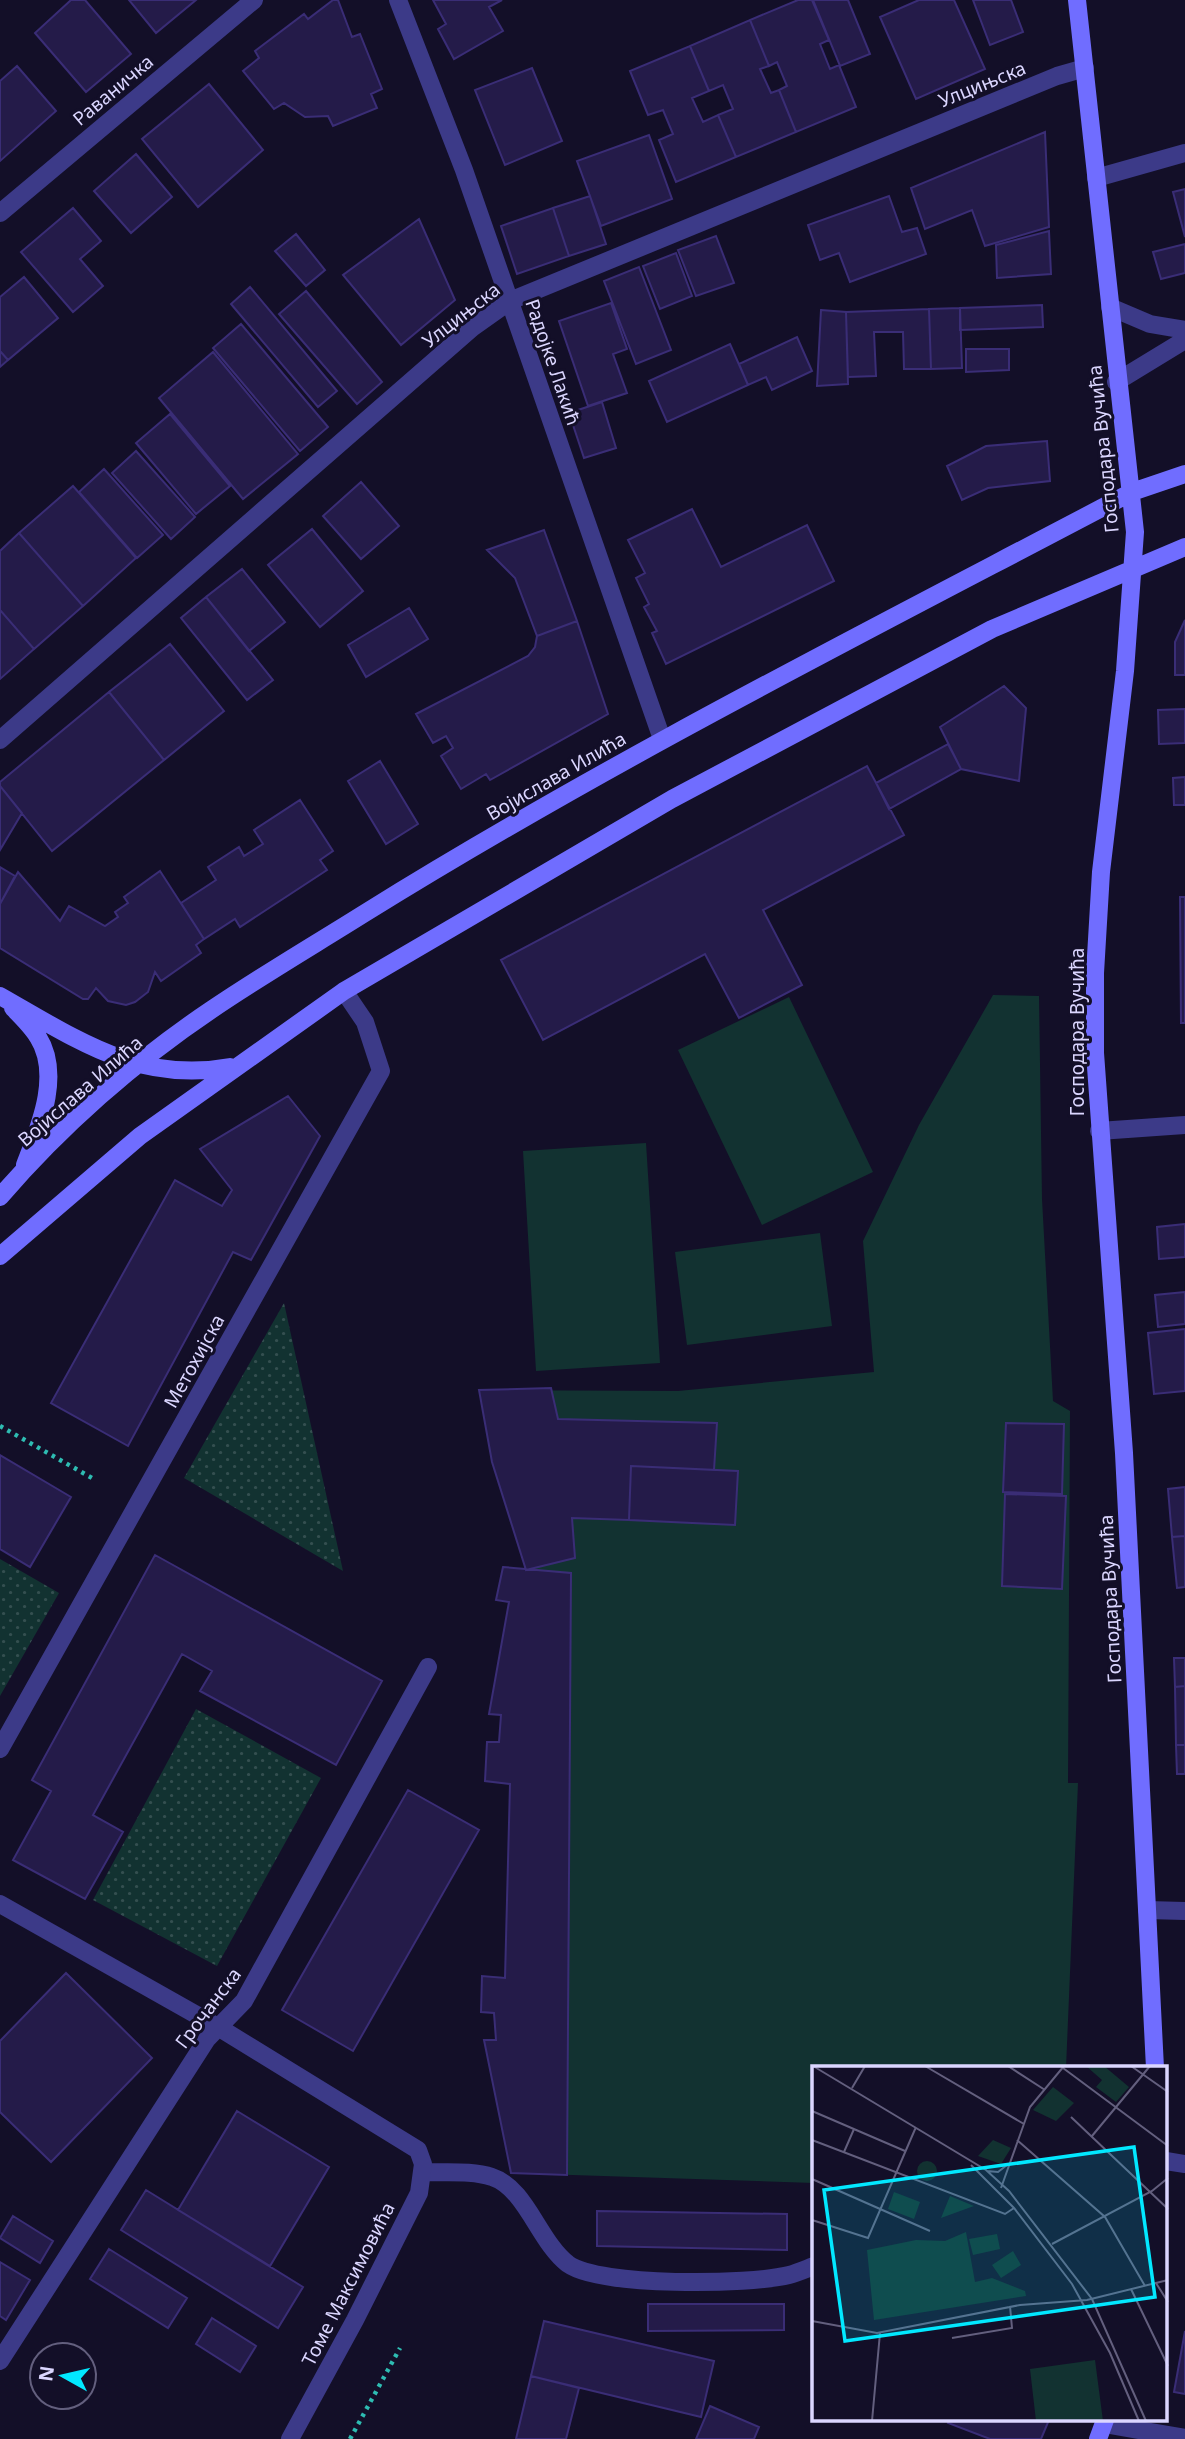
<svg xmlns="http://www.w3.org/2000/svg" width="1185" height="2439" font-family="'Noto Sans',sans-serif">
	<defs>
		<pattern id="grass-dots" width="8" height="8" patternUnits="userSpaceOnUse" patternTransform="scale(1.75)"><rect width="8" height="8" fill="#123231"/><path d="M2 2h.1M6 6h.1" fill="none" stroke="#344f50" stroke-width="1.8" stroke-linecap="round"/></pattern>
	</defs>
	<rect width="100%" height="100%" fill="#130f28"/>
	<path fill="url(#grass-dots)" d="M 284,1303 L 343,1571 L 184,1478 Z
		M 0,1559 L 59,1593 L 0,1696 Z
		M 196,1709 L 321,1778 L 217,1966 L 93,1900 Z"/>
	<path fill="#123231" d="M 993,995 L 1039,996 L 1042,1199 L 1053,1401 L 1070,1411 L 1068,1783 L 1078,1783 L 1066,2068 L 814,2068 L 814,2183 L 511,2173 L 484,2040 L 496,2040 L 494,2013 L 481,2012 L 482,1976 L 505,1977 L 510,1784 L 485,1781 L 487,1742 L 499,1742 L 501,1715 L 489,1714 L 509,1602 L 496,1600 L 503,1567 L 526,1569 L 492,1462 L 479,1390 L 678,1391 L 874,1372 L 863,1241 L 919,1125 Z
		M 789,997 L 873,1172 L 762,1225 L 678,1050 Z
		M 646,1143 L 660,1363 L 536,1371 L 523,1151 Z
		M 820,1233 L 832,1326 L 687,1345 L 675,1252 Z"/>
	<path fill="#241b49" stroke="#3a2d76" stroke-width="2" d="M 71,0 L 85,0 L 131,54 L 86,92 L 35,33 Z
		M 129,0 L 196,0 L 156,33 Z
		M 333,0 L 338,0 L 352,37 L 360,34 L 382,89 L 371,94 L 377,108 L 333,126 L 328,116 L 305,117 L 284,103 L 274,109 L 243,71 L 259,58 L 255,51 L 304,14 L 308,19 Z
		M 433,0 L 502,0 L 489,7 L 503,31 L 454,59 L 438,29 L 446,24 Z
		M 798,0 L 812,0 L 829,40 L 820,44 L 830,69 L 839,65 L 856,107 L 796,132 L 779,90 L 787,86 L 777,62 L 769,66 L 750,20 Z
		M 813,0 L 848,0 L 870,54 L 840,66 Z
		M 919,0 L 954,0 L 985,69 L 916,99 L 880,17 Z
		M 973,0 L 1011,0 L 1023,32 L 990,45 Z
		M 750,20 L 769,66 L 760,69 L 771,93 L 779,90 L 796,132 L 736,157 L 718,115 L 733,109 L 723,85 L 709,91 L 690,46 Z
		M 690,46 L 709,91 L 692,98 L 703,122 L 718,115 L 736,157 L 676,182 L 659,140 L 673,134 L 663,110 L 648,115 L 630,71 Z
		M 17,66 L 56,111 L 0,161 L 0,81 Z
		M 532,68 L 562,141 L 505,165 L 475,90 Z
		M 209,84 L 263,150 L 198,207 L 142,139 Z
		M 1045,132 L 1049,227 L 985,246 L 972,210 L 925,229 L 911,188 Z
		M 649,135 L 672,199 L 601,226 L 577,161 Z
		M 136,154 L 172,197 L 131,233 L 94,191 Z
		M 1185,189 L 1185,237 L 1173,192 Z
		M 590,196 L 606,244 L 569,256 L 553,208 Z
		M 889,196 L 902,232 L 917,228 L 926,254 L 850,282 L 839,253 L 820,260 L 808,225 Z
		M 73,208 L 101,241 L 80,259 L 103,286 L 73,312 L 21,252 Z
		M 553,208 L 569,256 L 517,274 L 501,226 Z
		M 419,219 L 455,300 L 401,345 L 343,275 Z
		M 1049,231 L 1051,274 L 997,278 L 996,245 Z
		M 296,234 L 325,270 L 306,286 L 275,251 Z
		M 716,236 L 734,283 L 696,296 L 678,250 Z
		M 1185,244 L 1185,273 L 1161,279 L 1153,252 Z
		M 676,253 L 692,296 L 660,309 L 643,266 Z
		M 639,267 L 671,350 L 636,364 L 604,281 Z
		M 24,277 L 58,318 L 8,360 L 0,351 L 0,297 Z
		M 250,287 L 337,391 L 318,407 L 231,304 Z
		M 306,291 L 382,382 L 357,404 L 279,314 Z
		M 611,303 L 627,349 L 613,354 L 627,393 L 588,406 L 559,321 Z
		M 1042,305 L 1043,327 L 960,330 L 960,308 Z
		M 960,308 L 962,368 L 931,369 L 929,309 Z
		M 929,309 L 931,369 L 904,369 L 903,332 L 874,332 L 876,376 L 848,377 L 846,312 Z
		M 821,310 L 846,312 L 848,384 L 817,386 Z
		M 241,324 L 328,427 L 300,451 L 213,348 Z
		M 797,337 L 812,371 L 772,390 L 766,377 L 748,385 L 739,364 Z
		M 730,344 L 748,385 L 667,422 L 649,381 Z
		M 966,349 L 1009,349 L 1009,370 L 966,372 Z
		M 0,351 L 8,360 L 0,367 Z
		M 213,352 L 298,454 L 243,499 L 159,398 Z
		M 602,402 L 616,448 L 584,458 L 569,413 Z
		M 170,414 L 230,486 L 196,514 L 136,443 Z
		M 1047,441 L 1050,481 L 988,488 L 962,500 L 947,466 L 986,446 Z
		M 136,451 L 195,517 L 171,539 L 112,473 Z
		M 104,469 L 163,535 L 137,558 L 79,492 Z
		M 361,482 L 399,526 L 361,559 L 323,516 Z
		M 73,486 L 136,558 L 83,606 L 19,533 Z
		M 692,509 L 721,567 L 807,525 L 834,581 L 666,664 L 652,633 L 657,631 L 644,607 L 649,604 L 636,578 L 645,573 L 628,540 Z
		M 312,529 L 363,591 L 320,627 L 268,565 Z
		M 544,530 L 577,621 L 537,636 L 515,578 L 487,550 Z
		M 19,533 L 83,606 L 34,649 L 0,610 L 0,551 Z
		M 242,569 L 285,622 L 249,651 L 206,597 Z
		M 206,597 L 273,680 L 247,700 L 181,618 Z
		M 409,608 L 428,639 L 366,677 L 348,645 Z
		M 0,610 L 34,649 L 0,679 Z
		M 1185,620 L 1185,675 L 1175,675 L 1175,642 Z
		M 577,621 L 608,714 L 490,780 L 486,774 L 461,789 L 441,756 L 453,748 L 446,736 L 433,743 L 416,714 L 528,656 L 535,647 L 537,636 Z
		M 170,644 L 224,711 L 164,760 L 109,692 Z
		M 1004,686 L 1026,708 L 1019,781 L 961,769 L 940,727 Z
		M 109,692 L 164,760 L 52,851 L 0,786 L 0,782 Z
		M 1185,709 L 1185,743 L 1159,744 L 1158,710 Z
		M 948,744 L 961,769 L 889,809 L 876,783 Z
		M 380,761 L 418,824 L 386,844 L 348,781 Z
		M 867,766 L 904,835 L 763,910 L 802,985 L 739,1018 L 705,954 L 543,1040 L 501,960 Z
		M 1185,777 L 1185,805 L 1174,805 L 1173,778 Z
		M 0,786 L 22,813 L 0,850 Z
		M 300,800 L 333,851 L 320,860 L 327,870 L 240,927 L 235,919 L 204,939 L 181,903 L 216,880 L 208,867 L 239,847 L 244,856 L 263,844 L 254,830 Z
		M 0,867 L 15,876 L 0,904 Z
		M 160,871 L 204,939 L 196,945 L 201,953 L 161,981 L 155,972 L 148,992 L 135,1002 L 126,1005 L 108,1001 L 96,988 L 88,999 L 83,999 L 0,948 L 0,904 L 18,872 L 60,921 L 69,906 L 105,926 L 118,917 L 115,912 L 128,903 L 124,897 Z
		M 1180,897 L 1185,897 L 1185,1023 L 1181,1023 Z
		M 288,1096 L 320,1136 L 251,1260 L 233,1252 L 128,1446 L 51,1403 L 175,1180 L 222,1206 L 232,1190 L 200,1149 Z
		M 1185,1224 L 1185,1257 L 1159,1259 L 1157,1227 Z
		M 1185,1292 L 1185,1324 L 1158,1327 L 1155,1295 Z
		M 1185,1329 L 1185,1391 L 1154,1394 L 1148,1333 Z
		M 551,1388 L 558,1419 L 717,1423 L 714,1470 L 631,1466 L 629,1520 L 572,1518 L 575,1558 L 526,1570 L 492,1462 L 479,1390 Z
		M 1006,1423 L 1064,1424 L 1062,1494 L 1003,1492 Z
		M 0,1455 L 71,1497 L 30,1567 L 0,1549 Z
		M 631,1466 L 738,1471 L 735,1525 L 629,1520 Z
		M 1185,1487 L 1185,1536 L 1172,1537 L 1168,1489 Z
		M 1005,1494 L 1066,1496 L 1062,1589 L 1002,1586 Z
		M 1185,1536 L 1185,1587 L 1177,1588 L 1172,1537 Z
		M 155,1555 L 382,1681 L 336,1765 L 200,1691 L 212,1671 L 182,1654 L 93,1815 L 123,1832 L 85,1899 L 13,1860 L 51,1791 L 32,1780 Z
		M 503,1567 L 571,1573 L 567,2175 L 511,2173 L 484,2040 L 496,2040 L 494,2013 L 481,2012 L 482,1976 L 505,1978 L 510,1784 L 485,1781 L 487,1742 L 499,1742 L 501,1715 L 489,1714 L 509,1602 L 496,1600 Z
		M 1174,1658 L 1185,1658 L 1185,1686 L 1175,1687 Z
		M 1185,1686 L 1185,1745 L 1176,1745 L 1175,1687 Z
		M 1176,1745 L 1185,1745 L 1185,1774 L 1177,1774 Z
		M 408,1790 L 479,1830 L 353,2051 L 282,2010 Z
		M 66,1973 L 152,2058 L 51,2162 L 0,2112 L 0,2041 Z
		M 237,2111 L 329,2167 L 270,2266 L 178,2210 Z
		M 146,2190 L 303,2287 L 278,2328 L 121,2230 Z
		M 597,2211 L 787,2214 L 787,2250 L 597,2246 Z
		M 13,2216 L 53,2241 L 40,2263 L 0,2238 Z
		M 109,2249 L 187,2298 L 168,2328 L 90,2279 Z
		M 0,2262 L 30,2280 L 6,2320 L 0,2316 Z
		M 648,2304 L 784,2304 L 784,2330 L 648,2331 Z
		M 212,2318 L 256,2346 L 240,2372 L 196,2344 Z
		M 544,2321 L 714,2361 L 701,2417 L 531,2376 Z
		M 1185,2331 L 1185,2394 L 1174,2392 Z
		M 531,2376 L 579,2388 L 566,2439 L 516,2439 Z
		M 710,2406 L 759,2427 L 754,2439 L 696,2439 Z
		M 949,2420 L 1049,2420 L 1041,2439 L 990,2439 L 948,2423 Z"/>
	<g fill="none" stroke-linecap="round" stroke-linejoin="round">
		<path stroke="#2ebcb2" stroke-width="4.5" stroke-dasharray="3.5 5" stroke-linecap="butt" d="M 0,1426 L 92,1478
			M 350,2439 L 400,2348"/>
		<path stroke="#3c3a88" stroke-width="18" d="M 1110,307 L 1150,324 L 1185,330
			M 1116,382 L 1185,340
			M 1147,1910 L 1185,1911
			M 423,2172 C 445,2173 472,2170 492,2177 C 526,2188 539,2242 568,2264 C 600,2287 749,2285 789,2275 C 797,2273 806,2269 814,2266
			M 1104,2424 L 1185,2438"/>
		<path stroke="#3c3a88" stroke-width="18" d="M 398,0 L 464,170 L 662,739
			M 1096,178 L 1185,153
			M 0,213 L 254,0
			M 0,740 L 472,328 L 510,301 L 1057,76 L 1085,68
			M 1099,1131 L 1185,1125
			M 0,1749 L 381,1071 L 365,1022 L 344,991
			M 0,1904 L 218,2027 L 418,2150 L 423,2164 L 419,2193 L 355,2320 L 290,2439
			M 1166,2161 L 1185,2164
			M 0,2361 L 207,2039 L 244,2001 L 428,1667"/>
		<path stroke="#706dff" stroke-width="18" d="M 1077,0 L 1135,532 L 1125,671 L 1101,872 L 1095,973 L 1095,1053 L 1124,1453 L 1155,2068
			M 0,996 C 76,1039 139,1084 230,1067
			M 13,1008 C 22,1017 32,1027 38,1037 C 62,1075 39,1128 25,1165
			M 0,1197 C 60,1127 135,1061 211,1010 C 261,976 314,945 365,913 C 613,759 874,628 1132,492 L 1185,474
			M 0,1256 L 140,1136 L 344,991 L 672,799 L 992,629 L 1185,547
			M 1098,2439 L 1105,2420"/>
	</g>
	<g text-anchor="middle" dominant-baseline="central" stroke-width="6" stroke-linejoin="round" paint-order="stroke">
		<g font-size="19" fill="#dbd6ff" stroke="#130f28">
			<text transform="translate(982 84) rotate(-22)">Улцињска</text>
			<text transform="translate(113 90) rotate(-40)">Раваничка</text>
			<text transform="translate(461 315) rotate(-38)">Улцињска</text>
			<text transform="translate(553 362) rotate(71)">Радојке Лакић</text>
			<text transform="translate(1103 449) rotate(-96)">Господара Вучића</text>
			<text transform="translate(556 776) rotate(-30)">Војислава Илића</text>
			<text transform="translate(1077 1032) rotate(-90)">Господара Вучића</text>
			<text transform="translate(80 1091) rotate(-41)">Војислава Илића</text>
			<text transform="translate(194 1361) rotate(-61)">Метохијска</text>
			<text transform="translate(1110 1599) rotate(-93)">Господара Вучића</text>
			<text transform="translate(208 2008) rotate(-53)">Грочанска</text>
			<text transform="translate(348 2284) rotate(-63)">Томе Максимовића</text>
		</g>
	</g>
	<g transform="translate(812 2066)">
		<rect width="355" height="355" fill="#130f28"/>
		<path d="M 181,74 L 199,82 L 189,98 L 166,90 ZM105 105a10 10 0 1 1 20 0a10 10 0 1 1-20 0ZM 82,126 L 108,136 L 102,153 L 76,143 ZM 138,130 L 162,140 L 129,152 Z" fill="#123231"/>
		<path d="M 274,0 L 292,0 L 317,21 L 304,36 L 284,21 L 290,14 ZM 241,21 L 262,37 L 244,55 L 221,44 ZM 154,166 L 163,216 L 180,212 L 213,225 L 214,230 L 62,254 L 55,184 L 104,174 L 133,175 ZM 185,168 L 188,183 L 161,189 L 157,173 ZM 201,185 L 209,199 L 189,212 L 180,199 ZM 283,294 L 291,355 L 224,355 L 218,303 Z" fill="#123231"/>
		<path fill="none" stroke="#635f7e" stroke-width="2" d="M 1,0 L 174,104 L 197,125 L 280,233 L 334,355M 113,0 L 212,58M 196,0 L 233,24M 319,0 L 356,26M 251,2 L 356,80M 40,22 L 53,0M 0,45 L 93,85M 259,51 L 356,143M 280,70 L 338,0M 0,74 L 193,148 L 202,142M 205,74 L 293,151 L 333,220M 32,86 L 42,63M 159,99 L 202,142 L 260,218 L 298,287 L 327,355M 175,105 L 186,106 L 195,99M 0,113 L 118,165M 189,122 L 218,41 L 252,0M 0,154 L 56,172 L 104,61M 240,178 L 340,125 L 356,112M 344,217 L 356,236M 319,223 L 356,300M 0,255 L 65,267 L 208,239 L 275,234 L 356,214M 140,272 L 200,262 L 198,240M 60,355 L 68,267"/>
		<path fill="#02e8ff" fill-opacity="0.15" stroke="#02e8ff" stroke-width="3.5" d="M 322,81 L 343,231 L 33,275 L 12,124 Z"/>
		<rect width="355" height="355" fill="none" stroke="#dbd6ff" stroke-width="3.5"/>
	</g>
	<g transform="translate(63 2376) rotate(278)"><circle r="33" fill="#130f28" stroke="#635f7e" stroke-width="2"/>
	<path d="M0-5L12 26L0 18L-12 26Z" fill="#02e8ff"/>
	<text y="-10" font-size="19" font-weight="bold" text-anchor="middle" fill="#dbd6ff">N</text>
	</g>
</svg>
